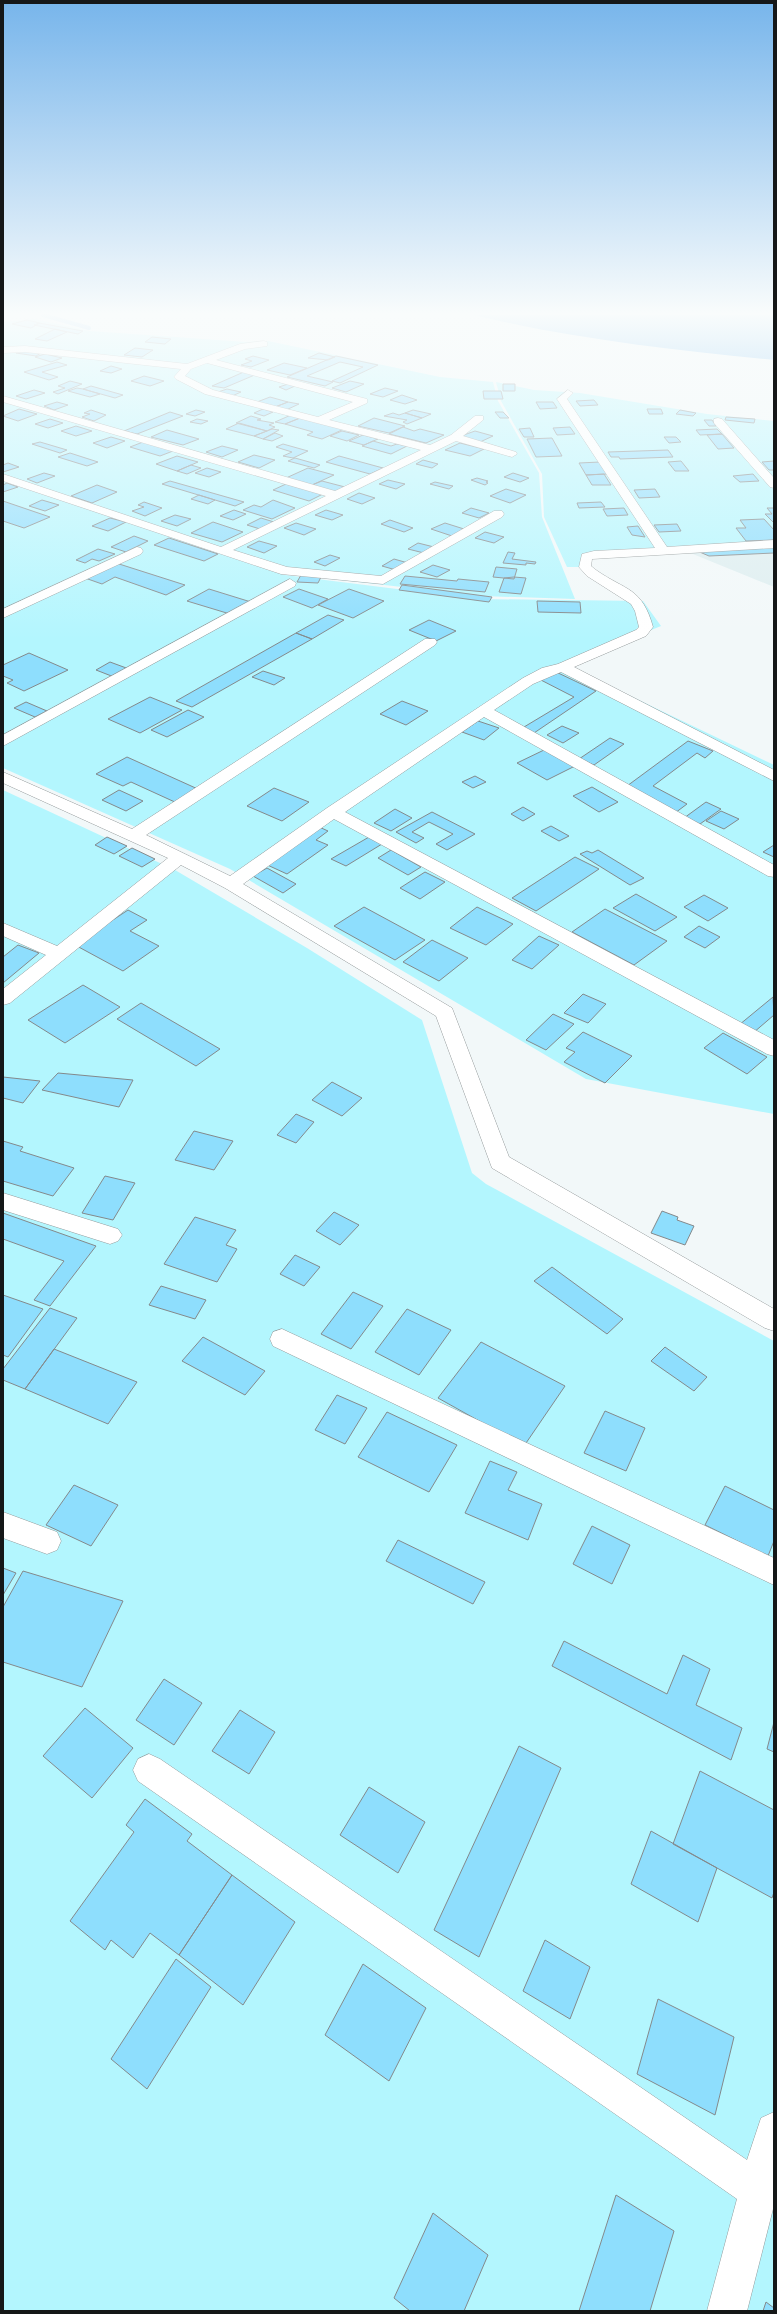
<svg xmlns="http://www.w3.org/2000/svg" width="777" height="2314" font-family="Poppins,sans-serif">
	<rect width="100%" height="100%" fill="#f2f8f9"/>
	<path fill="#deeef0" d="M 774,547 L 774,587 L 688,552 Z"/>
	<path fill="#b3f6fe" d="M 34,319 L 90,331 L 246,342 L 268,341 L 440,377 L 493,382 L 498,401 L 539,473 L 542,517 L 575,599 L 482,596 L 287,574 L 3,475 L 3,322 Z
		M 496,382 L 534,390 L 580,393 L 707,414 L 774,421 L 774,546 L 586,555 L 585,567 L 567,567 L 544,517 L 542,474 L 501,401 Z
		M 3,481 L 285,575 L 477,599 L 643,601 L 661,626 L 566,665 L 774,765 L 774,1114 L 586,1079 L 230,869 L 3,768 Z
		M 3,790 L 175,870 L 307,948 L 422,1020 L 472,1173 L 486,1184 L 774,1341 L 774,2311 L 3,2311 Z"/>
	<path fill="#6db7f0" d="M 474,315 L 774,315 L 774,360 C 674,350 572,339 474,315 Z"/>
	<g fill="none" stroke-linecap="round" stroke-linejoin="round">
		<path stroke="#6db7f0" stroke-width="4" d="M 43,315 L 89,328"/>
	</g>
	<path fill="#8edefd" stroke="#84898b" d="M 27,320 L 40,323 L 31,328 L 12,324 Z
		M 39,323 L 83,331 L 78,334 L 34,325 Z
		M 55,329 L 67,332 L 47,341 L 35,339 Z
		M 152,337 L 171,339 L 165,344 L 145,342 Z
		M 135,348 L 153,350 L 142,357 L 124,355 Z
		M 21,351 L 41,353 L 36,356 L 16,353 Z
		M 319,353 L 335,357 L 328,360 L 308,358 Z
		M 45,354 L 62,358 L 51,362 L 35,357 Z
		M 253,356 L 269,360 L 251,367 L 241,365 L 252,361 L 245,359 Z
		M 336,356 L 378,365 L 340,383 L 332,381 L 363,367 L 340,362 L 307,376 L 333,382 L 325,386 L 287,377 Z
		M 57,362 L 67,365 L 42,372 L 58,377 L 49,380 L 24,372 Z
		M 284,363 L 307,368 L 290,375 L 267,370 Z
		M 111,366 L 122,369 L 111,373 L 100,371 Z
		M 246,371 L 257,374 L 224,388 L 212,386 Z
		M 144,376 L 164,381 L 150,386 L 131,381 Z
		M 70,381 L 82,384 L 58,394 L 53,392 L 65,388 L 58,386 Z
		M 350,381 L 364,384 L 346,392 L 332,388 Z
		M 288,384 L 295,386 L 286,390 L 279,387 Z
		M 503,384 L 515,384 L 515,391 L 503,391 Z
		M 91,386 L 123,395 L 115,398 L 83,389 Z
		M 77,388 L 83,389 L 100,394 L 90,397 L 68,391 Z
		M 385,388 L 398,391 L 383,397 L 370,394 Z
		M 227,389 L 241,392 L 232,396 L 218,392 Z
		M 34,390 L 45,393 L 26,399 L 16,396 Z
		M 483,391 L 501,391 L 503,399 L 484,399 Z
		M 402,395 L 417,400 L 405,404 L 390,400 Z
		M 270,397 L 288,402 L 275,407 L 257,402 Z
		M 594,400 L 598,405 L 580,406 L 576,401 Z
		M 57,402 L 68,405 L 54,410 L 44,406 Z
		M 288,402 L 299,404 L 286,410 L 275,407 Z
		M 536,402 L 553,402 L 557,408 L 540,409 Z
		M 19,409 L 37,414 L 18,421 L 3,416 Z
		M 263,409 L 273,412 L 264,416 L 254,413 Z
		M 647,409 L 661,409 L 663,414 L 649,414 Z
		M 91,410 L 106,415 L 94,421 L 82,417 L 90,414 L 84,413 Z
		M 196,410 L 205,412 L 195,416 L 186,414 Z
		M 413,410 L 431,414 L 422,418 L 405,413 Z
		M 680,410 L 696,413 L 693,416 L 676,414 Z
		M 170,412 L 183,416 L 137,434 L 124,431 Z
		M 495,412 L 503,412 L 509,418 L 500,418 Z
		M 393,413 L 399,415 L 405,413 L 422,418 L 407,424 L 403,422 L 407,420 L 384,416 Z
		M 291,415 L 300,418 L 285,424 L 275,422 Z
		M 251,416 L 261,419 L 257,420 L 274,423 L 269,425 L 275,427 L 267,431 L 236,423 Z
		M 726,417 L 755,419 L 754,423 L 725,420 Z
		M 300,418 L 344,429 L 322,439 L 307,435 L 313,432 L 285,424 Z
		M 374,418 L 405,426 L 389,433 L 358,426 Z
		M 50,419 L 63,423 L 48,428 L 35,424 Z
		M 197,419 L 208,421 L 201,424 L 190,422 Z
		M 704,420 L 712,420 L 716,426 L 709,426 Z
		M 239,423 L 267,431 L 254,436 L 226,429 Z
		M 76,426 L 92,431 L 76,436 L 61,431 Z
		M 403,427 L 414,431 L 420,429 L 444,435 L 426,443 L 389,434 Z
		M 570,427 L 575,434 L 557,435 L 553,428 Z
		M 530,428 L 534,437 L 524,437 L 519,429 Z
		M 272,429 L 279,430 L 263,439 L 254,436 Z
		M 717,429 L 722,434 L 700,435 L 696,430 Z
		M 167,430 L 199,439 L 183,445 L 151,437 Z
		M 342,431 L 359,435 L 347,441 L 330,436 Z
		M 475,431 L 493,436 L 480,442 L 461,436 Z
		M 275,433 L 283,436 L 272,441 L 263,439 Z
		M 722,434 L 734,448 L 718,449 L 707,435 Z
		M 363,435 L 378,439 L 364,445 L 349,441 Z
		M 111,437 L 125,441 L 107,448 L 93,443 Z
		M 664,437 L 676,437 L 681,442 L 669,443 Z
		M 552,438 L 562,456 L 536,457 L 527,439 Z
		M 373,441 L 391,446 L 397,444 L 407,446 L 391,454 L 362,446 Z
		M 40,442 L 67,450 L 60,453 L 32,444 Z
		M 143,442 L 173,451 L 160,456 L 130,447 Z
		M 460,443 L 484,449 L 470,456 L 445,450 Z
		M 283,444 L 308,451 L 293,458 L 283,456 L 292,452 L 276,447 Z
		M 222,446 L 238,450 L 222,457 L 206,452 Z
		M 668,450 L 673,457 L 620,459 L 619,457 L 611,457 L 608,452 Z
		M 70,453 L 98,462 L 87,466 L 58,457 Z
		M 254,455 L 275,460 L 259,468 L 238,462 Z
		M 177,456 L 198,462 L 177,471 L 156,464 Z
		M 339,456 L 383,468 L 370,474 L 326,462 Z
		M 295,458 L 320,465 L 314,468 L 288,461 Z
		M 423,460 L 438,464 L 432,468 L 416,464 Z
		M 681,461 L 689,471 L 675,471 L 668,462 Z
		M 774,461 L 774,470 L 769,470 L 762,462 Z
		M 600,462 L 607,474 L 586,475 L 579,463 Z
		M 8,463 L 19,467 L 3,472 L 3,465 Z
		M 191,465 L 201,468 L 187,474 L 177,471 Z
		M 207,468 L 221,472 L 209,477 L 195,473 Z
		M 308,468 L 334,475 L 312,485 L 286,478 Z
		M 44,473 L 55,476 L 37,483 L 27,479 Z
		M 513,473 L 529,478 L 520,482 L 504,477 Z
		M 604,474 L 611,485 L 592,485 L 586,475 Z
		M 753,474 L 759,481 L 740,482 L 733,476 Z
		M 477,478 L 488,481 L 486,482 L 488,483 L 485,485 L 471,480 Z
		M 388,480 L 405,484 L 396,489 L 379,484 Z
		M 170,481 L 244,502 L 235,506 L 162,484 Z
		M 322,481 L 345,487 L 335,492 L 312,485 Z
		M 435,482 L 453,486 L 449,489 L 430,484 Z
		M 7,483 L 18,487 L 3,492 L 3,485 Z
		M 286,484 L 323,494 L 309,501 L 273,490 Z
		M 97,485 L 117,492 L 92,503 L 71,496 Z
		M 506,489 L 526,495 L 510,503 L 490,496 Z
		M 655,489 L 660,497 L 639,498 L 634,490 Z
		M 359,493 L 375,498 L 362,504 L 347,499 Z
		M 199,495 L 215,500 L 208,504 L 191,499 Z
		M 42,500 L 59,505 L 45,511 L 29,506 Z
		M 273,500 L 295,508 L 272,519 L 243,510 L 254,505 L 261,507 Z
		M 3,501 L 50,517 L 24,528 L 3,521 Z
		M 144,502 L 162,508 L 145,516 L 132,511 L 144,507 L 138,505 Z
		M 601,502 L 605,507 L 579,508 L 577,503 Z
		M 471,508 L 489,513 L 479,518 L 462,513 Z
		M 624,508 L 628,515 L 607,516 L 603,509 Z
		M 767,508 L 774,508 L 774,523 L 765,514 L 772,514 Z
		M 234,510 L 246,514 L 233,520 L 220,516 Z
		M 326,510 L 343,515 L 332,520 L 315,515 Z
		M 175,515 L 191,519 L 177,526 L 161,521 Z
		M 110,518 L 126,522 L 108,531 L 92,526 Z
		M 261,518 L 274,522 L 260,529 L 247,525 Z
		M 764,519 L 774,530 L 774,540 L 746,541 L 736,528 L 746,528 L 740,520 Z
		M 390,520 L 413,528 L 404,532 L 381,524 Z
		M 213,522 L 243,532 L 222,542 L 191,533 Z
		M 296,523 L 316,529 L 304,535 L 284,528 Z
		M 445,523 L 464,529 L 452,536 L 431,529 Z
		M 677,524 L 681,531 L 659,532 L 654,525 Z
		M 638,526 L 645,537 L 632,535 L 627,527 Z
		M 485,532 L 504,537 L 494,543 L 475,538 Z
		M 134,536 L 148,541 L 126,552 L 111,547 Z
		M 169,538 L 218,554 L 204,561 L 154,545 Z
		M 259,541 L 277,546 L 264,553 L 247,547 Z
		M 418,543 L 434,547 L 424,553 L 408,549 Z
		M 774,546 L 774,553 L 709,556 L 695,550 Z
		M 98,549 L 115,554 L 99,561 L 92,559 L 85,563 L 76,560 Z
		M 508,552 L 515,553 L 512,559 L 536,562 L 535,564 L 526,563 L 526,565 L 503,563 Z
		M 330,555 L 340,558 L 325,566 L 314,562 Z
		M 394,559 L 408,563 L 396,570 L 382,566 Z
		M 116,563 L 185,585 L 166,595 L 115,577 L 102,584 L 85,578 Z
		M 433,565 L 450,570 L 437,577 L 420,572 Z
		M 496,567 L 517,569 L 514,579 L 493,577 Z
		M 301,575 L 321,577 L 318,583 L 297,582 Z
		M 405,576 L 457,581 L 458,579 L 489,582 L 485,592 L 400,584 Z
		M 514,577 L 526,578 L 521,594 L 499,592 L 504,578 Z
		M 402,585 L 492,597 L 489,602 L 399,590 Z
		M 209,589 L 251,602 L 230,614 L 187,601 Z
		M 299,589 L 328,599 L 312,608 L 283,597 Z
		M 349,589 L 384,601 L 353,618 L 318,605 Z
		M 537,601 L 580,602 L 581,613 L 538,612 Z
		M 328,615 L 344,620 L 312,639 L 296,633 Z
		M 429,620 L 456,631 L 436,641 L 409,630 Z
		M 296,633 L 312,639 L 192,707 L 176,701 Z
		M 29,653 L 68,670 L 24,691 L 7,683 L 13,680 L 3,676 L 3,665 Z
		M 110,662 L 129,669 L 114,677 L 96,670 Z
		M 263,671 L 285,678 L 274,685 L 252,677 Z
		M 554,671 L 596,691 L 534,733 L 524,727 L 574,697 L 537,678 Z
		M 150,697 L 182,710 L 140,733 L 108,719 Z
		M 402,701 L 428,711 L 406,725 L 380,714 Z
		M 26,702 L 47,711 L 35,717 L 14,708 Z
		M 188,710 L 204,717 L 167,737 L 151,730 Z
		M 478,721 L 499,728 L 484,740 L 462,732 Z
		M 562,726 L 579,733 L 563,743 L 547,735 Z
		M 610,738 L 624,744 L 594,765 L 579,759 Z
		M 688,741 L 713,751 L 705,758 L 697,753 L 653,786 L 687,804 L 675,813 L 627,786 Z
		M 544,750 L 575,766 L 547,780 L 517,763 Z
		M 127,757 L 200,790 L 177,803 L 131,782 L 123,786 L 96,774 Z
		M 475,776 L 486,782 L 473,788 L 462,782 Z
		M 592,787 L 618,802 L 599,812 L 573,796 Z
		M 274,788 L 309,802 L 282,821 L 247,806 Z
		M 119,790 L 143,801 L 126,811 L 102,800 Z
		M 706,802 L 721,809 L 700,824 L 684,818 Z
		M 523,807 L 535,814 L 523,821 L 511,814 Z
		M 395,809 L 412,818 L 391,831 L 374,823 Z
		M 721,811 L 739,819 L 724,829 L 706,821 Z
		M 432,812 L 475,834 L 447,850 L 436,844 L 453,834 L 429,822 L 412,832 L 424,838 L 416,843 L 396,832 Z
		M 317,826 L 328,831 L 316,840 L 328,845 L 287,874 L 263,863 Z
		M 551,826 L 569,836 L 559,841 L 541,831 Z
		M 107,837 L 127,846 L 114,854 L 95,845 Z
		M 369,837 L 382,844 L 346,866 L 331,859 Z
		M 774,845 L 774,857 L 763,852 Z
		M 132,848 L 155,859 L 142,867 L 119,856 Z
		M 391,850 L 421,867 L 408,875 L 378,858 Z
		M 598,850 L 644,878 L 630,885 L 580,854 L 587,851 L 592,853 Z
		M 575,857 L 599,869 L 536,911 L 512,898 Z
		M 267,868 L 296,884 L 283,893 L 253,876 Z
		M 425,872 L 445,882 L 420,899 L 400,888 Z
		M 636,894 L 677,917 L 655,931 L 613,908 Z
		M 704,895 L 728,908 L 708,921 L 684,907 Z
		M 364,907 L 425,940 L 395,960 L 334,926 Z
		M 477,907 L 513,924 L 486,945 L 450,928 Z
		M 605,909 L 667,941 L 634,965 L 572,932 Z
		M 128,910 L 147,920 L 130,931 L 159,946 L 123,971 L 75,945 Z
		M 699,926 L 720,937 L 705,948 L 684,937 Z
		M 539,936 L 559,945 L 532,969 L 512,960 Z
		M 432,940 L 468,958 L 439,981 L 403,962 Z
		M 18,945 L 39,953 L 3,983 L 3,957 Z
		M 83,985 L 120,1007 L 65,1043 L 28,1020 Z
		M 583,994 L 606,1004 L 588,1023 L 564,1013 Z
		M 773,997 L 774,1015 L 753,1033 L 739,1025 Z
		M 141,1003 L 220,1049 L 196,1066 L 117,1019 Z
		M 553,1014 L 574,1024 L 546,1050 L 526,1040 Z
		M 583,1032 L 632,1056 L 605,1083 L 564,1062 L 575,1052 L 566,1048 Z
		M 723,1033 L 767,1057 L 747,1074 L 704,1048 Z
		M 58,1073 L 133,1080 L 119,1107 L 42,1090 Z
		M 3,1077 L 40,1081 L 23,1103 L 3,1098 Z
		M 332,1082 L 362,1098 L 342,1116 L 312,1100 Z
		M 296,1114 L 314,1122 L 296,1143 L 277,1135 Z
		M 194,1131 L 233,1141 L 214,1170 L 175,1160 Z
		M 3,1141 L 23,1147 L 20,1151 L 74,1168 L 53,1196 L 3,1181 Z
		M 105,1176 L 135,1183 L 113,1220 L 82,1213 Z
		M 662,1211 L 678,1217 L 677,1220 L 694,1226 L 685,1245 L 651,1233 Z
		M 334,1212 L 359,1225 L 340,1245 L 316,1231 Z
		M 3,1213 L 96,1246 L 50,1306 L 34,1300 L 64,1261 L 3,1239 Z
		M 195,1217 L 236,1230 L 226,1245 L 237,1249 L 217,1282 L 164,1264 Z
		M 295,1255 L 320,1267 L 304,1286 L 280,1274 Z
		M 552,1267 L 623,1319 L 607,1334 L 534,1281 Z
		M 161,1286 L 206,1300 L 195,1319 L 149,1305 Z
		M 353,1292 L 383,1306 L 351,1349 L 321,1334 Z
		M 3,1295 L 43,1309 L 8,1357 L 3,1355 Z
		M 50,1308 L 77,1318 L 25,1389 L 3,1380 L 3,1369 Z
		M 407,1309 L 451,1330 L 419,1375 L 375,1352 Z
		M 203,1337 L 265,1371 L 245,1395 L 182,1361 Z
		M 481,1342 L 565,1386 L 524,1446 L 438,1398 Z
		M 665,1347 L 707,1377 L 694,1391 L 651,1361 Z
		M 54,1349 L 137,1382 L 108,1424 L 25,1389 Z
		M 337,1395 L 367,1408 L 345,1444 L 315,1430 Z
		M 605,1411 L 645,1428 L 626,1471 L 584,1453 Z
		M 387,1412 L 457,1445 L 429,1492 L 358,1457 Z
		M 490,1461 L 517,1472 L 508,1490 L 542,1504 L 528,1540 L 465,1513 Z
		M 74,1485 L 118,1505 L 91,1546 L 46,1525 Z
		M 725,1486 L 774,1510 L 774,1541 L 768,1556 L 705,1525 Z
		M 592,1526 L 630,1545 L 612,1584 L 573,1564 Z
		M 398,1540 L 485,1582 L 473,1604 L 386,1561 Z
		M 3,1568 L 16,1573 L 3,1595 Z
		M 23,1571 L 123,1601 L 82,1687 L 3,1662 L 3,1607 Z
		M 564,1641 L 667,1694 L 683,1655 L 710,1669 L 696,1705 L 742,1728 L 731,1760 L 552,1666 Z
		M 164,1679 L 202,1703 L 174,1745 L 136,1720 Z
		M 85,1708 L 133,1748 L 92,1798 L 43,1756 Z
		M 240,1710 L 275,1732 L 249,1774 L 212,1751 Z
		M 774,1722 L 774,1752 L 767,1749 Z
		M 519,1746 L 561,1768 L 479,1957 L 434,1930 Z
		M 700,1771 L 774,1810 L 774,1892 L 772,1898 L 673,1844 Z
		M 369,1787 L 425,1822 L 398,1873 L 340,1835 Z
		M 145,1799 L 192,1834 L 187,1841 L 232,1875 L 179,1955 L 150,1933 L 133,1958 L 111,1940 L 105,1950 L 70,1921 L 134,1832 L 126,1825 Z
		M 651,1831 L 717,1868 L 698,1922 L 631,1884 Z
		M 232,1875 L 295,1922 L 243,2005 L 179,1955 Z
		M 545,1940 L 590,1967 L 570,2019 L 523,1991 Z
		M 176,1959 L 211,1987 L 147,2089 L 111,2059 Z
		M 363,1964 L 426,2008 L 389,2081 L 325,2035 Z
		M 658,1999 L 734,2037 L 715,2115 L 637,2074 Z
		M 616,2195 L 674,2231 L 650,2311 L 579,2311 Z
		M 433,2213 L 488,2255 L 464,2311 L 410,2311 L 394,2298 Z
		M 766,2302 L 774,2308 L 774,2311 L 763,2311 Z"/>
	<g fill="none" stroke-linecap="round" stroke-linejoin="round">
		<defs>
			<path id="street" d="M 264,341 L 267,342 L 267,346 L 245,349 L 216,360 L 367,399 L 367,403 L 329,420 L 430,445 L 451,435 L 475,416 L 483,416 L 483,420 L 463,436 L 516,452 L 517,454 L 512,457 L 456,441 L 233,550 L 287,567 L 381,576 L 494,511 L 502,511 L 504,514 L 502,517 L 383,584 L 281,574 L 3,481 L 3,474 L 221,547 L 326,496 L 3,402 L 3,396 L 335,491 L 421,450 L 205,394 L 176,379 L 174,377 L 181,369 L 25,352 L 3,353 L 3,347 L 25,346 L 187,364 L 240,344 ZM 207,363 L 353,402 L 318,417 L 213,390 L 185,376 L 191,369 Z
				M 568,390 L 573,393 L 567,399 L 667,547 L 774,540 L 774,548 L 592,559 L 591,566 L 596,570 C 626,591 642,587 653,627 L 646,636 L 574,667 L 774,770 L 774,781 L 561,672 L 533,684 L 494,710 L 774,865 L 774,877 L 768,876 L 484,717 L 345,812 L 774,1040 L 774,1056 L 767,1054 L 334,819 L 243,884 L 452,1008 L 509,1157 L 774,1309 L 774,1331 L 765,1328 L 492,1168 L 436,1016 L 225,888 L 181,865 L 10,1003 L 3,1005 L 3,989 L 46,955 L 3,936 L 3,923 L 57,946 L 168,858 L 3,783 L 3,772 L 132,829 L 425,639 L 435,639 L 437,642 L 435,645 L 146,835 L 230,876 L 327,808 L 523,678 L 542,668 L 558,664 L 636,630 L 639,627 L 635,611 L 631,604 L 587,576 L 579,567 L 582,554 L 594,551 L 655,548 L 557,399 Z
				M 718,418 L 722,419 L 774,478 L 774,488 L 770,487 L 714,423 L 714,419 Z
				M 137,547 L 141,548 L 143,551 L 141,554 L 3,618 L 3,609 Z
				M 290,579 L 296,583 L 295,586 L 3,746 L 3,735 Z
				M 3,1193 L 118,1229 L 122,1235 L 118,1241 L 110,1244 L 3,1210 Z
				M 282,1329 L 774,1558 L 774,1585 L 273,1346 L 270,1339 L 273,1332 Z
				M 3,1512 L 57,1532 L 61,1541 L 57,1550 L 47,1554 L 3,1538 Z
				M 149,1754 L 160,1759 L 747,2160 L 761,2118 L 774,2112 L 774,2205 L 747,2311 L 707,2311 L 737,2199 L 138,1781 L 133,1770 L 138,1759 Z"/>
		</defs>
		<use href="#street" stroke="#959b9c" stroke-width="1"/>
		<use href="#street" fill="#fff" fill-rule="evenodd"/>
	</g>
	<linearGradient id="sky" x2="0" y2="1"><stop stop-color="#77b5eb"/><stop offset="0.49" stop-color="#f9fcfc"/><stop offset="1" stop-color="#f9fcfc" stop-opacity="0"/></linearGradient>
	<rect width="777" height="639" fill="url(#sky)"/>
	<rect width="777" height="2314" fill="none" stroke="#151718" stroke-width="8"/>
</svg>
